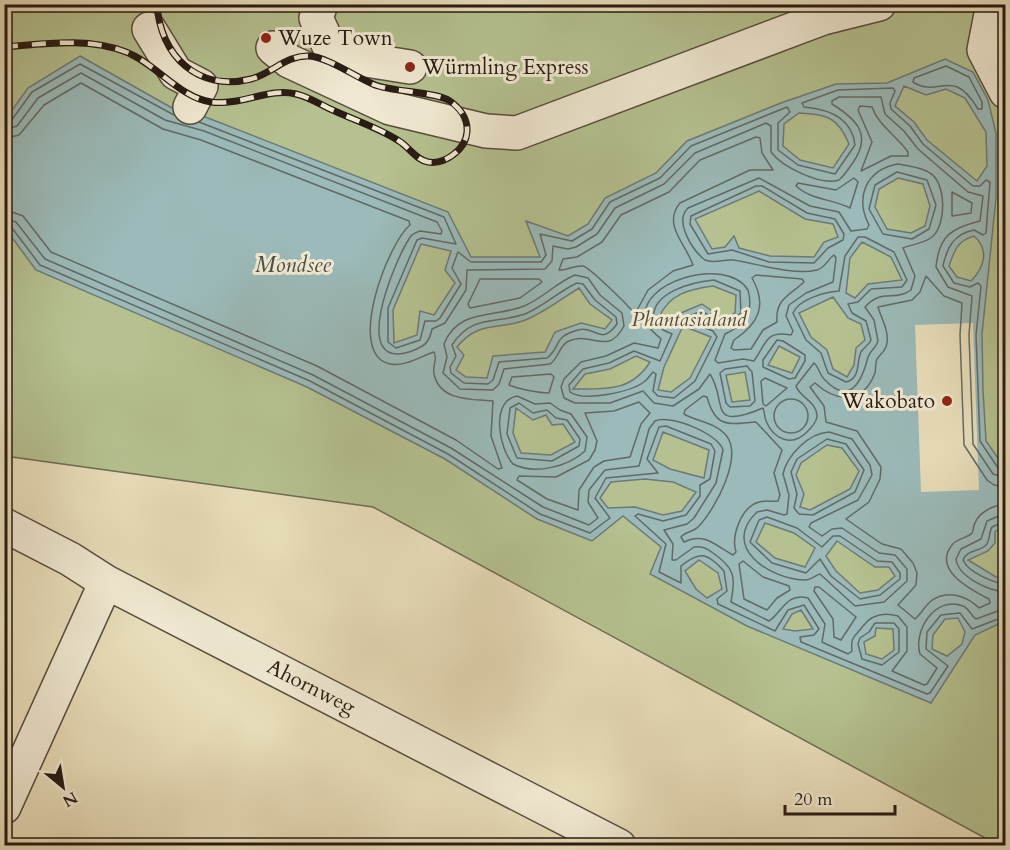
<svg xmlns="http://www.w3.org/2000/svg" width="1010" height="850" font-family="Cardo,serif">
	<rect width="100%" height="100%" fill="#e8ddba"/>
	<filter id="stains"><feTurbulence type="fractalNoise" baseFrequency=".00333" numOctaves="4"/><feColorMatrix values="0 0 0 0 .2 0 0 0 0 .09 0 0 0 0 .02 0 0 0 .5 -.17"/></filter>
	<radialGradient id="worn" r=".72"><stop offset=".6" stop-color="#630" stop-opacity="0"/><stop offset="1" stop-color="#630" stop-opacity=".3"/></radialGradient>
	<path fill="#b5c190" stroke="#6e6e52" stroke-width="1.5" d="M 5,5 L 1005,5 L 1005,845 L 998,845 L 373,507 L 5,456 Z"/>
	<path fill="#9bbab9" stroke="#6d7a77" stroke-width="1.5" fill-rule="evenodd" d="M 80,56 L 172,108 L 208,118 L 448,212 L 471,257 L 540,257 L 526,221 L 568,236 L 588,224 L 605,198 L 656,173 L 687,141 L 781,103 L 836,84 L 887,83 L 945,59 L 973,72 L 988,100 L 996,133 L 996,198 L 982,334 L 983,390 L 986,441 L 1005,468 L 1005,525 L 995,532 L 995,543 L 988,551 L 968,560 L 996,577 L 1005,578 L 1005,621 L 975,635 L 931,703 L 747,626 L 650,574 L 661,547 L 623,516 L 592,541 L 537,519 L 445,459 L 307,387 L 36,270 L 5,228 L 5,120 L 28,88 ZM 904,86 L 926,95 L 946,89 L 965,98 L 986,132 L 987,166 L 977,181 L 927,140 L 914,122 L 895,106 ZM 799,113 C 826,114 838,117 849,144 L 833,168 L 800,160 L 783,146 L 784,124 ZM 898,178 L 923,184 L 930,206 L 925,226 L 911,233 L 887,229 L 875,207 L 879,189 ZM 759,191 L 805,219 L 833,224 L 838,237 L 824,242 L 814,257 L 770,256 L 739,248 L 734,236 L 725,247 L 712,249 L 695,219 ZM 974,236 C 990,250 984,268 971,281 L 957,277 L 949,266 C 954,251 958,240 974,236 ZM 862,242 L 891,257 L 902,280 L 868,284 L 855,298 L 846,293 L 850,258 ZM 421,244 L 451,251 L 445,270 L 455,283 L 434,315 L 420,311 L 417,335 L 394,343 L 393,310 ZM 713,286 L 736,295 L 735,313 L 724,319 L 702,304 L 681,313 L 667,325 L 659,318 C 668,294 690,289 713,286 ZM 579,288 L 590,304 L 612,320 L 605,329 L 581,323 L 555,332 L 545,352 L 493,356 L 487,378 L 466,377 L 456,370 L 464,355 L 457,347 C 480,318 502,332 530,318 C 547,310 563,298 579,288 ZM 833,297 L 848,318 L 861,324 L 865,340 L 856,348 L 854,365 L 847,377 L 833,369 L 827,350 L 811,337 L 799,313 ZM 683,326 L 711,337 L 690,378 L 671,392 L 658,390 L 664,367 ZM 779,346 L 800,357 L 792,373 L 768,365 ZM 636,356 L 650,362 C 631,392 605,389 573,389 L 585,374 L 610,369 ZM 745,372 L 750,400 L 732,402 L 726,375 ZM 516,408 L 533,420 L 546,415 L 552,425 L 563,424 L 575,442 L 551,455 L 521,453 L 513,433 ZM 663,432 L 709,450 L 704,478 L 670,469 L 653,460 ZM 827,445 L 842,448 L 859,471 L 850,489 L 810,510 L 800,507 L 804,494 L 796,475 L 801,463 ZM 645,479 L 673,482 L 696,492 L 682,511 L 663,515 L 635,507 L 608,508 L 600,498 L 611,482 ZM 765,523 L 794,533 L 815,548 L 805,567 L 775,558 L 756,542 ZM 837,541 L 875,567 L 889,567 L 895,576 L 878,590 L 860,593 L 836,571 L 826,556 ZM 699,560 L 718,573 L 722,589 L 707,598 L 696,589 L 685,571 ZM 801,610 L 813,629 L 795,631 L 783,629 L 792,614 ZM 958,618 L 965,632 L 962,644 L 947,656 L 932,649 L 933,635 L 945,619 ZM 876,628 L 893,629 L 894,650 L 882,659 L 866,654 L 864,642 L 875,636 Z"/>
	<path fill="#e8ddba" d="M 973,323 L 979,490 L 921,492 L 915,325 Z"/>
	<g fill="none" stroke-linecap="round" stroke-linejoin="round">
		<path stroke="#616a66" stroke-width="1.5" d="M 946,66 L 969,77 L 982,102 L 982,109 L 978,109 C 952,65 939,99 913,82 L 914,78 Z
			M 860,106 L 872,107 C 878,125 897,136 908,152 L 908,156 L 891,156 L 861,171 L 872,142 L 858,110 Z
			M 199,122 L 444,217 L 456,244 L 422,238 L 417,240 L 388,308 L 388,342 L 396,348 L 420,340 L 425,321 L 436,321 L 440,318 L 461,284 L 452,268 L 458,252 L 471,262 L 541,262 L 546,255 L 540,234 L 572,241 L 592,229 L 610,202 L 660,178 L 691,146 L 787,107 L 790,112 L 778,123 L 778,150 L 798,165 L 835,174 L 855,145 C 852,117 828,109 804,107 L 802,103 L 838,90 L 893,88 L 895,91 L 890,103 L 891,109 L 910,126 L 923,144 L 973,186 L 980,186 L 986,180 L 990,182 L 986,233 L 983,235 L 974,230 C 954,234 947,247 943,266 L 954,283 L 970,287 L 978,283 L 981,286 L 976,335 L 980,441 L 998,468 L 1006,470
			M 4,123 L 11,121 L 32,92 L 80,64 L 174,115
			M 4,130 L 17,126 L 38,98 L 81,73 L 165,120 L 204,131 L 437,222 L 442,231 L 441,234 L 420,231 C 415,233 411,234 409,239 C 394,262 348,373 412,351 C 425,346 429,343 432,329 L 445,323 L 466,290 L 467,270 L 545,269 L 552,261 L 553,246 L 568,249 L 576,247 L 597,234 L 615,208 L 664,184 L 695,153 L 766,123 L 771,126 L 771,152 C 782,167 821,186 839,180 C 845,175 849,168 854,161 C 872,134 856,119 832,104 L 832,101 L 839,97 L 881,97 L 885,114 L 904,131 L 918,149 L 968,192 L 983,196 L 980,221 C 952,228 939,235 936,267 L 948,287 L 972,296 L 969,335 L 973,444 L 993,474 L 1006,478
			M 756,137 L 760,138 L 762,153 L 773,170 L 750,170 L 680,203 C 662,225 686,244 693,265 L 673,271 L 648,290 L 636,312 L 633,312 C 628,305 589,267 583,266 C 574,265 567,271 559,270 L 563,259 L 577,257 L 602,242 L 621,215 L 669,192 L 700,160 Z
			M 4,139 L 19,135 L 44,105 L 81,83 L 163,129 L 201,140 L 409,221 L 410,225 C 388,243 345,354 390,364 C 405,367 421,356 434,352 C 438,359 432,366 434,374 C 440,402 473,399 493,401 L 491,436 L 502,468 L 498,469 L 456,440 L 317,366 L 51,252 L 23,216 L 4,209
			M 898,164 C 908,166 922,167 930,173 C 946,182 947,225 932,237 C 923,244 912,244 903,248 L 915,276 L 911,290 C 894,302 882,288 865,307 L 874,320 L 878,341 C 876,348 870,351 868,357 C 862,381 850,407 824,379 C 819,374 819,367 814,363 L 796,386 C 799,397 818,402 817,417 C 816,423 811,428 807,432 C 792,447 774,440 766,421 C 764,416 765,412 763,408 C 706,432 728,401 710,374 L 699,389 L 673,406 L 654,403 L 643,391 L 610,403 L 575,403 L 564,398 L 561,387 L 564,379 L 581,362 L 606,356 L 634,343 L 658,348 L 661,339 C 656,334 648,329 646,321 C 635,282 726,255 748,290 C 754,313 745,325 725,334 L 715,360 L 718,363 L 743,359 L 754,361 C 767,342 766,330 791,335 L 793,331 L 786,316 L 789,305 L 806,293 L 833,282 L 836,258 L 834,255 C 828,259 825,268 817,270 C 792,276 756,263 733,260 C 723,259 715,264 705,260 C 692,250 674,221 688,208 L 759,178 L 810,206 L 839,212 L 851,231 L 867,229 L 869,225 C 855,198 865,170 898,164 Z
			M 897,172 L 927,180 L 936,205 L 929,229 L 912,239 L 883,234 L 869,209 L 875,185 Z
			M 854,178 L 858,182 L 850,208 C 833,199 811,200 796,186 L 798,183 L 836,190 Z
			M 756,186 L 762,186 L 807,213 L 835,219 L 844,234 L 843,240 L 828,248 L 814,263 L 769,262 L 732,250 L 708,254 L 690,224 L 691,216 Z
			M 952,192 L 972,203 L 971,213 L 952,216 Z
			M 4,218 L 16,222 L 45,259 L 313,375 L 451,448 L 543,507 L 589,525 L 598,518 L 588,502 L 589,490 L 605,470 L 639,466 L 649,429 L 655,421 C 670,414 719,434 723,450 L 716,483 L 694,518 L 687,524 L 664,530 L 673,544 L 672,560 L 676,560 L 694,547 C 702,546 706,548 713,553 C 736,569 735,577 731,602 L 769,621 C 782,613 786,592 808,598 L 825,624 L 822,642 L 848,654 L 852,651 C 850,636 856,636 863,626 C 872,614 884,612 898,616 L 907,627 L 907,651 L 892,671 L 924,685 L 927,684 L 937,668 L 920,654 C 913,631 935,595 963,606 C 969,608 971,616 976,619 L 1006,608
			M 4,225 L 12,228 L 40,265 L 310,381 L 448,454 L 540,514 L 590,533 L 610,518 L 595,498 L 606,478 L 658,473 L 647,459 L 659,427 L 666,426 L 711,444 L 715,451 L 710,479 L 700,485 L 700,496 L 686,515 L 663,521 L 638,514 L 635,516 L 666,544 L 659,572 L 681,583 L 681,566 C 699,551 707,552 724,571 L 727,591 L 717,599 L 718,604 L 775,631 L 788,610 L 804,605 L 819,629 L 814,635 L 800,637 L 801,642 L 927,694 L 930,693 L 948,666 L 926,649 L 927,632 L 941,615 L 960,613 L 972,629 L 1006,616
			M 858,237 L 865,237 L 894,252 L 907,280 L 902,287 L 871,289 L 858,302 L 848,304 L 852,313 L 866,321 L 871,340 C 869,345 864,347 861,352 C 856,363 861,378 846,382 L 828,373 L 821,353 L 806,340 L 793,313 C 799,299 825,292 839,291 L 845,256 Z
			M 575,275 L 588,278 L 600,295 L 622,313 L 624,326 C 607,358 591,329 567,342 C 559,347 558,359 550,364 L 504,369 L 499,384 L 493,390 L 460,389 L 443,373 L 447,357 L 444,344 C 458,308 495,318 524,306 C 542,299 557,282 575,275 Z
			M 756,275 L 802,279 L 804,282 C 789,296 775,299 777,322 L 763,330 L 751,349 L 734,350 L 731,348 L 734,340 C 758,324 768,306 752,278 Z
			M 480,279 L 539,279 L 542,282 L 520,298 L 470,308 L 468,304 Z
			M 714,280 L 740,291 L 741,313 L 724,325 L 702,311 L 687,317 L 688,321 L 713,331 L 717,337 L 695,381 L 674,398 L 658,396 L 653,391 L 656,374 L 653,372 C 650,375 647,380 644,382 C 630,392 584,402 570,392 L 569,385 L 583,369 L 609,363 L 634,351 L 660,361 L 672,334 L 663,330 L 654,321 C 649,292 693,282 714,280 Z
			M 577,283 L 583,284 L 595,300 L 616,317 L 617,324 C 600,347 596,325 578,330 C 552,337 562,346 547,358 L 499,362 L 493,380 L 488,384 L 464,383 L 451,373 L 450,367 L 456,356 L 452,345 C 472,314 496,324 525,314 C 543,307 559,291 577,283 Z
			M 777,340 L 783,341 L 805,355 L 805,361 L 795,378 L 789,379 L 763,367 L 763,360 Z
			M 747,366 L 752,372 L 755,401 L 750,406 L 730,407 L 726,403 L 720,373 L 725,369 Z
			M 551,374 L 554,377 L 549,393 C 538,393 519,389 509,385 L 512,377 Z
			M 765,378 L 787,388 L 766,406 L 763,404 L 761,381 Z
			M 517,396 L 535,404 L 550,403 L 560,410 L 571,414 L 587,437 L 585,451 C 568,467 534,475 513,464 C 499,449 490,401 517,396 Z
			M 703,396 L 707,397 C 716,429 728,424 756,422 L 782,450 L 774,473 L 780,495 L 778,501 C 772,502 766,500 759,502 C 741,507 731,536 736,552 L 733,555 C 715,546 706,532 684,542 L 681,537 C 684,532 694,532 699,526 C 715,509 745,455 725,434 C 715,423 696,421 684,414 L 685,410 Z
			M774 416a17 17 0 1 1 34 0a17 17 0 1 1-34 0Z
			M 639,402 L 650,413 L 641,424 L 630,457 L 604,461 L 594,467 L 579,490 L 578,510 L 547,499 L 517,480 L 519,476 L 556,477 L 589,460 L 595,450 L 597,441 L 585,413 L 614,411 Z
			M 519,403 L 533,413 L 547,410 L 556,418 L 567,420 L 580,439 L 579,446 L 552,461 L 517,458 L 507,434 L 510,408 Z
			M 829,432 L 852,439 L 870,465 L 872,475 L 858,500 L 811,523 L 809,527 L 822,536 L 832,529 L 842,528 L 879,553 L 895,555 L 907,569 L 907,581 L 884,602 L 855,606 L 820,574 C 815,575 811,581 804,580 C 770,579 720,547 757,512 L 767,510 L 784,515 L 787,514 L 789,495 L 783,474 C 787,455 809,433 829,432 Z
			M 827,439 L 846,444 L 864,470 L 855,492 L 813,515 L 799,514 L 794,508 L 797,494 L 791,472 L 797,459 Z
			M 1006,487 L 994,485 L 987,480 L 964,445 L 960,335 L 962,303 L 944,296 L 926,276 L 920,292 L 912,300 L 878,307 C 881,318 889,330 887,343 C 886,351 881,353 877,359 C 875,363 876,369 875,373 C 863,404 837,403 815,383 L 810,387 L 824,406 L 826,422 L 857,431 L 881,467 L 880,479 L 869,502 L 846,519 L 882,544 L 901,549 L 913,563 L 917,573 L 916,585 L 898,605 L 915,619 C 921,614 925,606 931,601 C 947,589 967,596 979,608 L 990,603 L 989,599 C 971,590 932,570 952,545 C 957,538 968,538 972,533 C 974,530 973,526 975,523 C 979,512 994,505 1006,504
			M 1006,513 L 987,521 L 981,539 L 961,549 L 956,559 C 958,577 989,591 1006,592
			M 767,517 L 797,528 L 822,547 L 833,536 L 840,536 L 877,561 L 892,562 L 900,573 L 900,579 L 880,595 L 860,599 L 831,576 L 820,559 L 806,573 L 772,563 L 750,542 L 759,520 Z
			M 1006,521 L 992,527 C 988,533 991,541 985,546 C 977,552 967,550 963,560 C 968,572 993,583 1006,584
			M 743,561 L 763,577 L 789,586 L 790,590 L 777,598 L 767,610 L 744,599 L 739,564 Z
			M 819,587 L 856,617 L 841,640 L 834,637 L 833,619 L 814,591 L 815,587 Z
			M 875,623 L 894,623 L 899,629 L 899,652 L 882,665 L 862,659 L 858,644 L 860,638 L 869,632 Z"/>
		<defs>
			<path id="minor" d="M 321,4 L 316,18 L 328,44 L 366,60 L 410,67
				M 993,4 L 984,50 L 1006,92
				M 149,29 L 176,73 L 201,86 L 190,107
				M 273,48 L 289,61 L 390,108 L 486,131 L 517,133 L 823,18 L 879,4
				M 4,525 L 70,559 L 106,582 L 619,846
				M 4,807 L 106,582"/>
		</defs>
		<use href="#minor" stroke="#574c3d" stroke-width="36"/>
		<use href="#minor" stroke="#f0e9d2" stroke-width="33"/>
		<defs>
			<path id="rail" d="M 4,47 C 44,44 87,37 126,52 C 155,63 180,98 211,102 C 242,106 269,87 296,94 C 310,97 324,107 337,112 C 357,121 381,129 399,141 C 409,147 416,160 428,162 C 445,165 466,149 467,132 C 468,119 460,108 450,101 C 437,92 394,92 375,85 C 357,78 328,57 309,56 C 286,55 273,73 251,79 C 198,92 160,56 157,4"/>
		</defs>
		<use href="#rail" stroke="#271b13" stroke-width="7"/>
		<use href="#rail" stroke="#f0e9d2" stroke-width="4.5" stroke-dasharray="14" stroke-linecap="butt"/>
	</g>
	<g fill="#8f2418" stroke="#f0e9d2" stroke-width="2">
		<circle cx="266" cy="38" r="6"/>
		<circle cx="410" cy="67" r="6"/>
		<circle cx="947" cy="401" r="6"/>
	</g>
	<g text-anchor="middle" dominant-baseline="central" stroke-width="6" stroke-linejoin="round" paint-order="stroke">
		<g font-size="21" fill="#271b13" stroke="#f0e9d2" text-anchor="start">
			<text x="278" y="38">Wuze Town</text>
			<text x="422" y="67">Würmling Express</text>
			<text x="935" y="401" text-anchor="end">Wakobato</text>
		</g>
		<g font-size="21" font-style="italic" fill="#524d38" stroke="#f0e9d2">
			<text x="689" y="319">Phantasialand</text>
		</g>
		<g font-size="21" fill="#271b13" stroke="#f0e9d2">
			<text transform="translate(311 687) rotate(27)">Ahornweg</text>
		</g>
		<g font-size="22" font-style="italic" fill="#4a4b45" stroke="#f0e9d2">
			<text x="293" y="265">Mondsee</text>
		</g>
	</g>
	<rect width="1010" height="850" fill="none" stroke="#e8ddba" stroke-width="24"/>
	<rect x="6" y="6" width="998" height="838" fill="none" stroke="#271b13" stroke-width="3"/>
	<rect x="12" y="12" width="986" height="826" fill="none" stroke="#271b13" stroke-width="1.5"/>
	<g transform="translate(63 787) rotate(150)" stroke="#f0e9d2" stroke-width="4.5" paint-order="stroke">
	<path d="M0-4.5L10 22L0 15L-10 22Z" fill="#271b13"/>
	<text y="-9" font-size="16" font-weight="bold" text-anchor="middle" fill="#271b13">N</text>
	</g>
	<path d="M785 805v9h110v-9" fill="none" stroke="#271b13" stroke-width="3"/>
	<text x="794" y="805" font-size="18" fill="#271b13" stroke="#f0e9d2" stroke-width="4.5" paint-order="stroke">20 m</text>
	<rect width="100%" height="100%" filter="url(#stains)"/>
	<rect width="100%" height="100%" fill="url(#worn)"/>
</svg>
